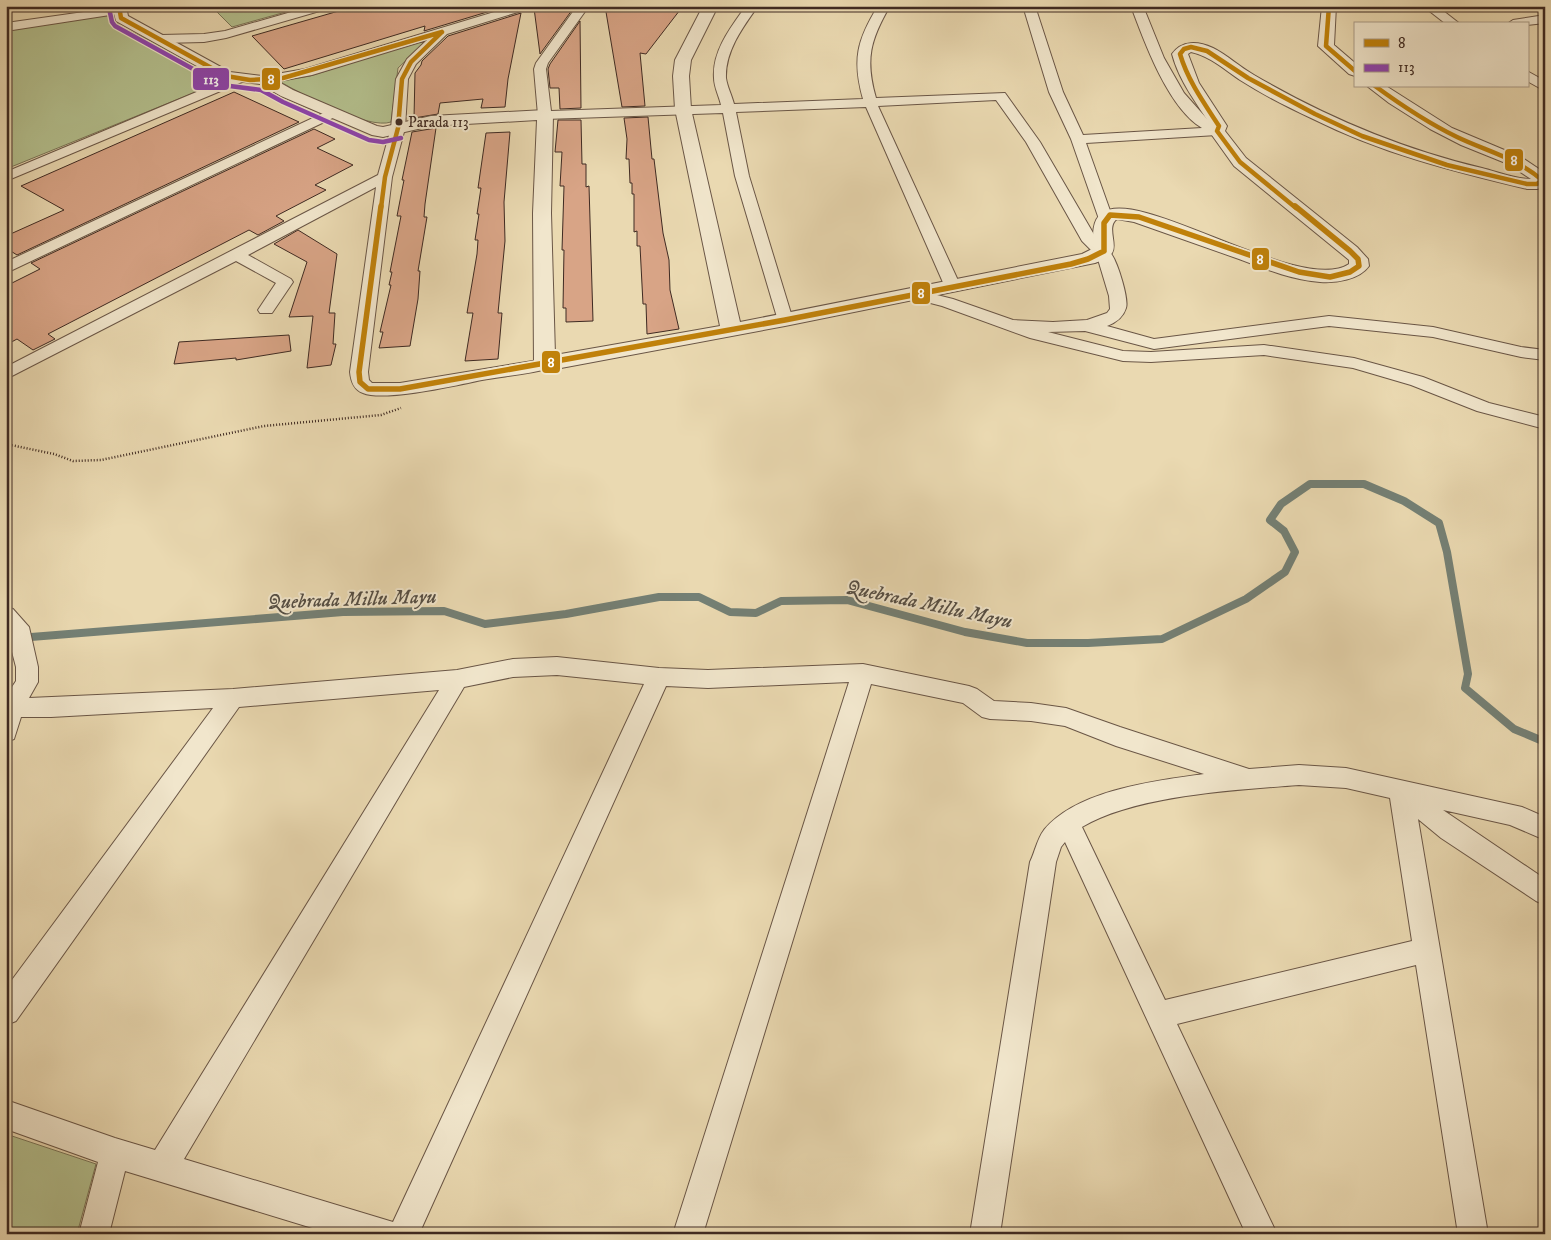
<svg xmlns="http://www.w3.org/2000/svg" width="1551" height="1240" font-family="'IM FELL DW Pica',serif">
	<rect width="100%" height="100%" fill="#ead9b1"/>
	<filter id="stains"><feTurbulence type="fractalNoise" baseFrequency=".004" numOctaves="4"/><feColorMatrix values="0 0 0 0 .2 0 0 0 0 .09 0 0 0 0 .02 0 0 0 .5 -.17"/></filter>
	<radialGradient id="worn" r=".72"><stop offset=".6" stop-color="#630" stop-opacity="0"/><stop offset="1" stop-color="#630" stop-opacity=".3"/></radialGradient>
	<path fill="#b4c08e" stroke="#7a7558" d="M 239,6 L 288,6 L 293,10 L 232,27 L 217,12 Z
		M 113,14 L 114,19 L 121,27 L 169,49 L 223,81 L 6,169 L 6,30 Z
		M 430,38 L 398,68 L 391,122 C 368,130 301,94 279,81 L 310,76 Z
		M 6,1134 L 96,1164 L 77,1234 L 6,1234 Z"/>
	<g fill="none" stroke-linecap="round" stroke-linejoin="round">
		<path stroke="#748075" stroke-width="8" d="M 6,639 L 343,612 L 444,611 L 485,624 L 566,614 L 659,597 L 699,597 L 730,612 L 756,613 L 781,601 L 847,600 L 965,632 L 1027,643 L 1088,643 L 1162,639 L 1246,599 L 1285,572 L 1295,552 L 1284,531 L 1270,520 L 1281,504 L 1310,484 L 1364,484 L 1404,501 L 1439,523 L 1447,552 L 1468,674 L 1465,688 L 1514,729 L 1545,742"/>
	</g>
	<path fill="#d8a486" stroke="#3f2a22" d="M 356,6 L 507,6 L 424,31 L 425,26 L 284,69 L 252,36 Z
		M 535,6 L 575,6 L 540,54 L 534,8 Z
		M 605,6 L 683,6 L 646,54 L 640,53 L 645,106 L 622,107 Z
		M 521,13 L 508,79 L 505,107 L 481,108 L 483,99 L 440,103 L 438,114 L 414,118 L 415,73 L 421,65 L 422,61 L 448,36 Z
		M 580,21 L 581,108 L 560,109 L 559,88 L 550,88 L 548,69 L 550,64 Z
		M 234,92 L 299,122 L 17,255 L 6,248 L 6,236 L 64,210 L 21,186 Z
		M 648,117 L 652,159 L 654,159 L 663,233 L 669,260 L 670,290 L 679,329 L 647,334 L 646,304 L 643,304 L 640,246 L 637,246 L 637,231 L 634,232 L 634,194 L 632,194 L 632,183 L 630,183 L 629,159 L 626,159 L 627,139 L 624,118 Z
		M 558,120 L 581,120 L 582,164 L 586,164 L 586,187 L 589,186 L 593,321 L 566,322 L 566,308 L 563,308 L 564,250 L 562,250 L 564,186 L 560,186 L 562,152 L 555,152 Z
		M 436,128 L 425,204 L 424,217 L 427,217 L 418,271 L 420,271 L 418,299 L 410,346 L 379,348 L 383,332 L 380,332 L 391,285 L 389,285 L 392,272 L 390,272 L 401,216 L 397,216 L 404,180 L 402,180 L 412,132 Z
		M 314,129 L 335,139 L 317,148 L 353,165 L 315,185 L 326,190 L 276,216 L 284,221 L 258,235 L 249,230 L 48,334 L 55,339 L 33,350 L 17,339 L 6,345 L 6,286 L 40,269 L 31,263 Z
		M 510,132 L 504,202 L 505,241 L 498,313 L 502,313 L 498,359 L 465,361 L 473,313 L 467,313 L 477,254 L 478,240 L 475,240 L 479,214 L 477,214 L 481,188 L 478,188 L 486,133 Z
		M 298,230 L 337,254 L 329,313 L 335,313 L 333,344 L 336,344 L 331,365 L 307,368 L 313,316 L 289,317 L 307,262 L 274,244 Z
		M 289,335 L 291,351 L 236,360 L 236,358 L 174,364 L 179,342 Z"/>
	<g fill="none" stroke-linecap="round" stroke-linejoin="round">
		<defs>
			<path id="minor" d="M 312,6 L 332,6 L 330,8 L 226,38 L 204,42 L 161,43 L 155,39 L 161,35 L 204,34 L 225,31 Z
				M 514,6 L 533,6 L 531,8 L 447,34 L 416,64 L 408,79 L 405,128 L 392,177 L 368,372 L 369,380 L 372,383 L 400,383 L 545,359 L 551,360 L 554,364 L 551,368 C 529,374 505,376 482,380 C 458,385 384,402 363,393 C 354,390 351,382 350,372 L 376,187 L 248,255 L 291,279 L 293,282 L 272,313 L 260,313 L 258,310 L 276,283 L 236,261 L 6,379 L 6,367 L 378,175 L 391,128 L 396,79 L 407,59 L 427,40 L 312,75 L 264,84 L 259,83 L 258,80 L 259,77 L 305,69 Z
				M 577,6 L 589,6 L 548,63 L 546,69 L 551,111 L 721,105 C 719,96 714,87 714,78 C 712,51 731,27 746,6 L 758,6 C 743,27 725,51 726,78 C 727,86 732,96 734,104 L 863,99 C 852,60 857,40 878,6 L 890,6 C 870,40 865,60 876,98 L 1005,93 L 1040,142 L 1096,238 C 1102,243 1108,248 1112,255 C 1118,264 1129,299 1126,308 C 1123,318 1115,323 1107,326 L 1154,339 L 1329,316 L 1433,327 L 1521,347 L 1545,350 L 1545,360 L 1521,357 L 1433,337 L 1329,326 L 1154,349 L 1085,331 L 1048,332 L 1123,351 L 1151,352 L 1264,345 L 1354,358 L 1423,377 L 1489,403 L 1545,417 L 1545,429 L 1477,411 L 1411,385 L 1353,368 L 1264,355 L 1151,362 L 1123,361 L 1030,338 L 942,306 L 911,298 L 909,295 L 911,292 L 917,290 L 953,299 L 1013,320 L 1053,322 L 1087,320 L 1107,313 L 1110,309 L 1109,296 L 1097,256 L 1082,241 L 1026,142 L 996,100 L 878,106 L 961,287 L 959,290 L 947,290 L 945,287 L 866,107 L 736,112 L 749,176 L 793,320 L 791,324 L 779,324 L 735,176 L 723,113 L 545,119 L 538,115 L 534,69 L 536,63 Z
				M 1023,6 L 1035,6 L 1063,92 L 1083,135 L 1202,128 C 1168,108 1144,41 1131,6 L 1143,6 L 1164,58 L 1184,93 L 1208,120 L 1224,131 L 1217,135 L 1086,143 L 1113,219 L 1110,222 L 1100,222 L 1071,139 L 1049,92 Z
				M 1423,6 L 1437,6 L 1460,24 L 1446,24 Z
				M 119,7 L 123,9 L 125,11 L 123,13 L 6,31 L 6,23 Z
				M 1545,15 L 1545,23 L 1527,25 L 1527,24 L 1507,24 L 1513,20 Z
				M 1527,71 L 1545,81 L 1545,91 L 1527,81 Z
				M 237,75 L 242,76 L 243,79 L 242,82 L 6,181 L 6,172 Z
				M 332,109 L 339,113 L 337,116 L 6,273 L 6,262 Z
				M 6,607 L 13,609 L 29,627 L 38,667 L 38,682 L 29,698 L 233,689 L 457,670 L 513,659 L 557,657 L 659,668 L 708,670 L 863,664 L 969,686 L 977,689 L 994,701 L 1031,703 L 1066,708 L 1120,727 L 1249,769 L 1299,765 L 1346,768 L 1522,807 L 1545,817 L 1545,840 L 1510,825 L 1443,810 L 1545,879 L 1545,905 L 1536,901 L 1441,838 L 1418,819 L 1488,1234 L 1458,1234 L 1416,965 L 1177,1024 L 1277,1234 L 1246,1234 L 1065,842 L 1061,847 L 1056,862 L 1000,1234 L 970,1234 L 1030,862 C 1035,852 1037,839 1044,830 C 1077,790 1154,781 1204,774 L 1116,746 L 1065,726 L 1031,721 L 990,719 L 982,717 L 963,703 L 871,684 L 703,1234 L 673,1234 L 849,682 L 708,688 L 666,686 L 419,1234 L 332,1234 L 125,1171 L 109,1234 L 79,1234 L 98,1162 L 6,1129 L 6,1100 L 115,1138 L 155,1150 L 439,690 L 239,707 L 16,1021 L 6,1025 L 6,988 L 213,708 L 51,717 L 21,717 L 14,739 L 6,742 L 6,696 L 16,681 L 16,667 L 6,629 ZM 557,675 L 644,684 L 393,1222 L 184,1159 L 464,687 L 513,677 ZM 1299,785 L 1346,788 L 1390,798 L 1412,941 L 1165,1000 L 1082,827 C 1136,795 1237,790 1299,785 Z"/>
			<path id="tertiary" d="M 112,6 L 126,6 L 128,16 L 230,72 L 270,77 L 293,90 L 377,126 L 383,127 L 431,116 L 545,110 L 551,111 L 553,115 L 551,213 L 555,355 L 720,326 L 675,109 L 673,76 L 675,60 L 703,6 L 718,6 L 691,60 L 689,76 L 691,109 L 740,322 L 1082,254 L 1094,248 C 1093,237 1091,221 1102,213 C 1139,185 1300,296 1349,264 L 1349,260 L 1343,255 L 1234,166 L 1209,131 L 1211,126 C 1196,102 1179,81 1172,54 C 1182,40 1198,41 1213,48 C 1227,55 1240,67 1254,75 C 1326,117 1402,149 1482,168 C 1498,172 1515,179 1531,179 L 1508,164 L 1461,145 L 1430,129 L 1389,103 L 1367,86 L 1386,86 L 1452,128 L 1521,157 L 1545,173 L 1545,187 L 1537,189 L 1527,189 C 1451,171 1381,153 1311,118 C 1287,107 1262,94 1240,80 C 1225,70 1210,56 1191,52 L 1188,54 L 1199,83 L 1227,126 L 1225,131 L 1246,158 L 1357,247 L 1368,259 L 1369,266 C 1359,280 1336,283 1320,282 C 1292,280 1265,269 1239,259 C 1204,247 1169,234 1134,222 L 1117,219 C 1106,227 1118,244 1112,253 C 1109,258 1100,261 1095,263 L 785,326 L 545,371 L 537,369 L 534,364 L 533,213 L 537,120 L 431,126 L 383,137 L 372,135 L 281,96 L 260,84 L 220,79 L 116,21 Z
				M 1322,6 L 1336,6 L 1334,45 L 1355,63 L 1355,76 L 1349,74 L 1318,46 Z"/>
		</defs>
		<use href="#minor" stroke="#6a5646" stroke-width="2"/>
		<use href="#tertiary" stroke="#6a5646" stroke-width="2"/>
		<path stroke="#3f2a22" stroke-width="2.5" stroke-dasharray="1 2" stroke-linecap="butt" d="M 6,444 L 54,454 L 73,461 L 101,460 L 264,426 L 381,415 L 401,408"/>
		<use href="#minor" fill="#f1e6cc" fill-rule="evenodd"/>
		<use href="#tertiary" fill="#f1e6cc" fill-rule="evenodd"/>
		<defs>
			<path id="bus-1-far1" d="M 119,6 L 121,18 L 226,76 L 250,80 L 283,78 L 442,32
				M 1329,6 L 1326,46 L 1355,71
				M 381,208 L 385,177 L 398,128 L 402,79 L 411,62 L 442,32
				M 1296,208 L 1240,162 L 1217,131 L 1219,126 C 1204,103 1188,81 1180,54 L 1184,49 L 1191,47 L 1207,51 L 1248,78 L 1315,114 L 1362,136 L 1447,165 L 1527,184 L 1537,184 L 1542,180 C 1517,158 1486,151 1457,137 C 1428,123 1401,105 1375,86"/>
			<path id="bus-1" d="M 381,206 L 359,372 L 360,382 L 368,389 L 400,389 L 785,320 L 1071,264 L 1088,259 L 1104,251
				M 1104,251 L 1104,223 L 1110,215 L 1139,217 L 1299,272 L 1330,277 L 1350,272 L 1359,266 L 1358,259 L 1350,251 L 1295,206"/>
			<path id="bus-2" d="M 109,8 L 112,22 L 115,26 L 222,85 L 261,90 L 283,102 L 369,140 L 383,142 L 401,138"/>
		</defs>
		<use href="#bus-1-far1" stroke="#f1e6cc" stroke-width="7"/>
		<use href="#bus-1" stroke="#f1e6cc" stroke-width="9"/>
		<use href="#bus-2" stroke="#f1e6cc" stroke-width="7"/>
		<use href="#bus-1-far1" stroke="#c0810a" stroke-width="4.5"/>
		<use href="#bus-1" stroke="#c0810a" stroke-width="5.5"/>
		<use href="#bus-2" stroke="#8e44ad" stroke-width="4.5"/>
	</g>
	<circle fill="#3f2a22" stroke="#f1e6cc" stroke-width="2" cx="399" cy="122" r="4.5"/>
	<g text-anchor="middle" dominant-baseline="central" stroke-width="4" stroke-linejoin="round" paint-order="stroke">
		<g font-size="15" fill="#3f2a22" stroke="#f1e6cc" text-anchor="start">
			<text x="408" y="122">Parada 113</text>
		</g>
		<g font-size="20" font-style="italic" fill="#554e44" stroke="#f1e6cc">
			<text transform="translate(352 600) rotate(-2)">Quebrada Millu Mayu</text>
			<text transform="translate(929 605) rotate(12)">Quebrada Millu Mayu</text>
		</g>
	</g>
	<g stroke="#f1e6cc" stroke-width="2">
		<rect x="261" y="67" width="20" height="24" rx="5" fill="#c0810a"/>
		<rect x="192" y="67" width="38" height="24" rx="5" fill="#8e44ad"/>
		<rect x="1504" y="148" width="20" height="24" rx="5" fill="#c0810a"/>
		<rect x="1251" y="247" width="19" height="24" rx="5" fill="#c0810a"/>
		<rect x="911" y="281" width="20" height="24" rx="5" fill="#c0810a"/>
		<rect x="541" y="350" width="20" height="24" rx="5" fill="#c0810a"/>
	</g>
	<g font-size="14" text-anchor="middle" font-weight="bold" fill="#fff">
		<text x="271" y="84">8</text>
		<text x="211" y="84">113</text>
		<text x="1514" y="165">8</text>
		<text x="1260" y="264">8</text>
		<text x="921" y="298">8</text>
		<text x="551" y="367">8</text>
	</g>
	<rect width="1551" height="1240" fill="none" stroke="#ead9b1" stroke-width="25"/>
	<rect x="8" y="8" width="1536" height="1225" fill="none" stroke="#3f2a22" stroke-width="2.5"/>
	<rect x="12" y="12" width="1526" height="1215" fill="none" stroke="#3f2a22"/>
	<rect x="1354" y="22" width="175" height="65" fill="#f1e6cc" stroke="#aa9b88"/>
	<rect x="1364" y="39" width="25" height="8" fill="#c0810a" stroke="#aa9b88"/>
	<text x="1398" y="48" font-size="15" fill="#3f2a22">8</text>
	<rect x="1364" y="64" width="25" height="8" fill="#8e44ad" stroke="#aa9b88"/>
	<text x="1398" y="72" font-size="15" fill="#3f2a22">113</text>
	<rect width="100%" height="100%" filter="url(#stains)"/>
	<rect width="100%" height="100%" fill="url(#worn)"/>
</svg>
